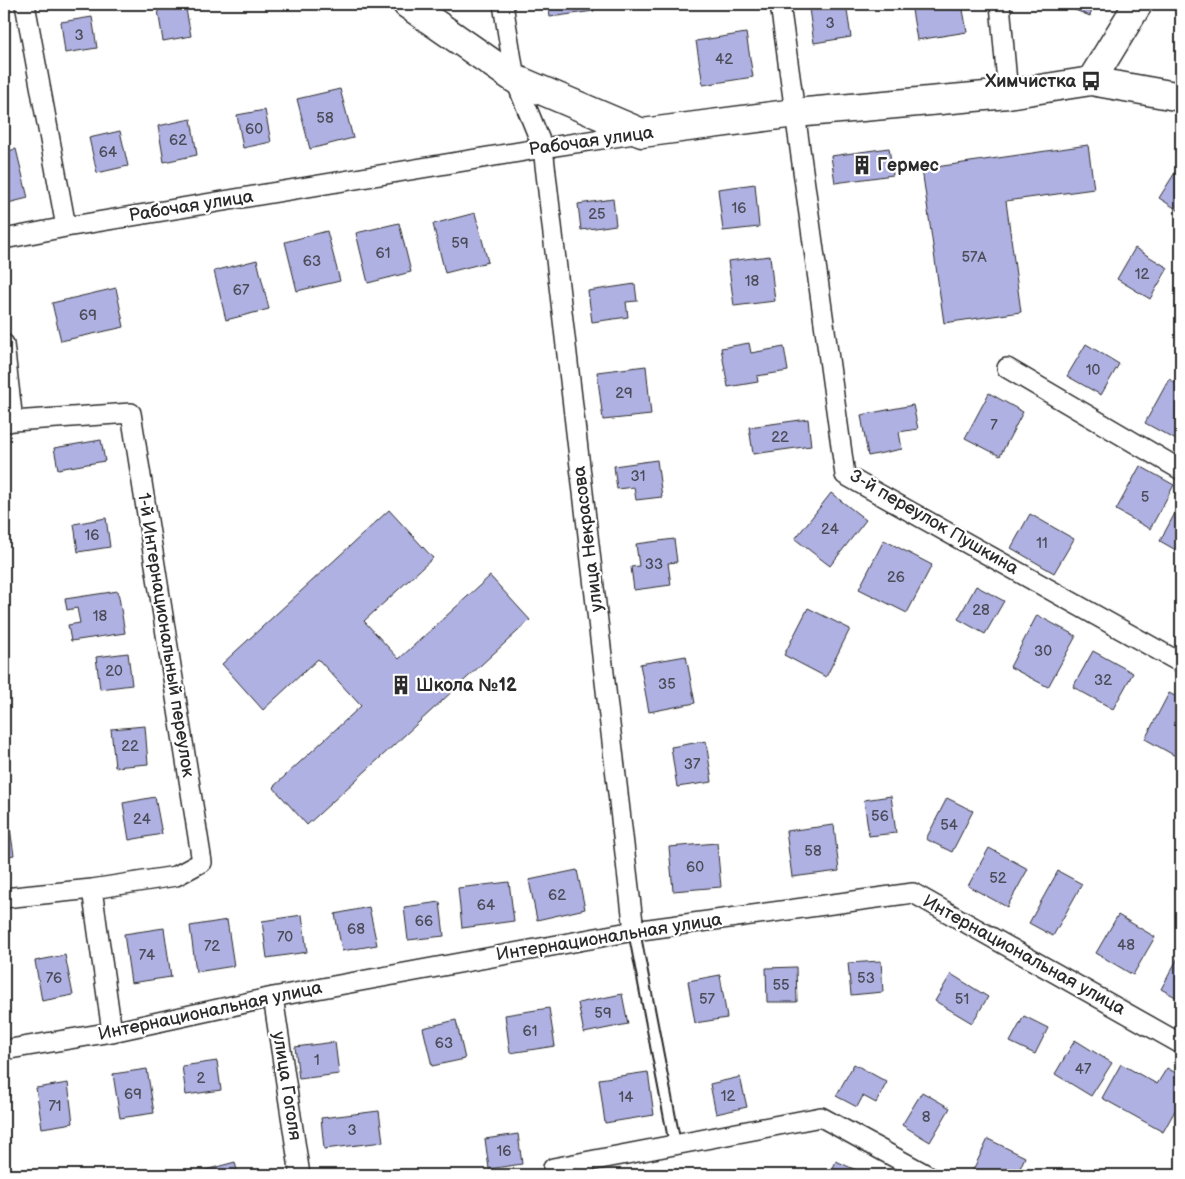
<svg xmlns="http://www.w3.org/2000/svg" width="1185" height="1179" font-family="'Balsamiq Sans',sans-serif">
	<rect width="100%" height="100%" fill="#fff"/>
	<filter id="ink" filterUnits="userSpaceOnUse"><feTurbulence type="fractalNoise" baseFrequency=".02" numOctaves="2"/><feDisplacementMap in="SourceGraphic" scale="10" xChannelSelector="R" yChannelSelector="G"/><feConvolveMatrix kernelMatrix="1 2 1 2 8 2 1 2 1" color-interpolation-filters="sRGB"/></filter>
	<g filter="url(#ink)">
		<path fill="#afb1e2" stroke="#2b2b2b" d="M 157,4 L 185,4 L 191,36 L 163,41 Z
			M 548,4 L 593,4 L 594,11 L 550,17 Z
			M 846,4 L 851,37 L 814,43 L 809,9 Z
			M 911,4 L 962,4 L 967,32 L 917,40 Z
			M 1060,4 L 1094,4 L 1090,16 Z
			M 92,17 L 97,48 L 65,53 L 61,22 Z
			M 746,33 L 753,77 L 703,85 L 696,41 Z
			M 340,89 L 353,138 L 310,149 L 297,99 Z
			M 265,110 L 271,142 L 243,148 L 237,115 Z
			M 191,119 L 197,155 L 164,162 L 158,126 Z
			M 120,131 L 128,166 L 97,173 L 89,138 Z
			M 1088,145 L 1094,189 L 1006,201 L 1021,312 L 944,323 L 922,169 Z
			M 889,148 L 893,175 L 835,183 L 831,156 Z
			M 16,149 L 28,198 L 4,204 L 4,152 Z
			M 1181,163 L 1181,212 L 1159,198 Z
			M 755,184 L 759,227 L 723,231 L 718,189 Z
			M 613,199 L 616,225 L 581,230 L 578,204 Z
			M 475,213 L 488,262 L 445,273 L 433,224 Z
			M 399,223 L 411,272 L 368,283 L 356,233 Z
			M 327,231 L 340,281 L 297,291 L 285,242 Z
			M 1135,248 L 1168,268 L 1150,299 L 1117,279 Z
			M 770,256 L 775,301 L 734,306 L 728,261 Z
			M 257,260 L 269,309 L 226,320 L 214,271 Z
			M 635,284 L 637,301 L 626,302 L 628,317 L 592,322 L 588,291 Z
			M 116,288 L 124,327 L 61,341 L 52,303 Z
			M 749,343 L 751,353 L 784,347 L 788,371 L 757,376 L 758,382 L 728,387 L 721,348 Z
			M 1086,344 L 1119,364 L 1101,395 L 1067,376 Z
			M 646,366 L 651,415 L 603,420 L 597,372 Z
			M 1169,379 L 1181,386 L 1181,439 L 1180,442 L 1145,423 Z
			M 989,393 L 1023,412 L 1000,456 L 965,438 Z
			M 913,405 L 918,429 L 899,432 L 902,449 L 868,456 L 861,415 Z
			M 808,419 L 811,446 L 753,454 L 749,427 Z
			M 101,440 L 105,461 L 58,469 L 54,448 Z
			M 657,460 L 662,497 L 636,500 L 634,487 L 617,489 L 614,466 Z
			M 1140,466 L 1174,485 L 1150,529 L 1116,510 Z
			M 831,493 L 866,520 L 830,566 L 795,539 Z
			M 1181,502 L 1181,553 L 1160,541 Z
			M 389,510 L 433,558 L 364,621 L 399,659 L 490,576 L 530,620 L 307,825 L 273,787 L 361,706 L 318,659 L 263,710 L 222,664 Z
			M 1030,514 L 1074,539 L 1054,573 L 1011,548 Z
			M 106,518 L 110,547 L 78,552 L 74,524 Z
			M 674,539 L 677,562 L 668,563 L 671,585 L 634,590 L 631,567 L 639,566 L 636,544 Z
			M 884,540 L 932,565 L 907,613 L 859,589 Z
			M 976,586 L 1004,601 L 985,634 L 958,619 Z
			M 118,591 L 125,633 L 71,641 L 68,625 L 80,623 L 77,608 L 67,610 L 65,599 Z
			M 808,608 L 850,629 L 826,677 L 784,655 Z
			M 1037,615 L 1076,636 L 1048,687 L 1010,667 Z
			M 1093,651 L 1133,673 L 1113,709 L 1073,687 Z
			M 128,653 L 132,685 L 100,689 L 96,657 Z
			M 686,656 L 695,703 L 649,712 L 640,664 Z
			M 1169,693 L 1181,699 L 1181,754 L 1179,758 L 1145,739 Z
			M 145,726 L 148,764 L 115,767 L 111,729 Z
			M 706,741 L 712,782 L 677,787 L 671,747 Z
			M 891,796 L 896,833 L 869,836 L 864,800 Z
			M 155,797 L 162,834 L 129,840 L 123,803 Z
			M 947,798 L 973,811 L 952,852 L 926,839 Z
			M 9,822 L 14,855 L 4,857 L 4,823 Z
			M 834,825 L 839,871 L 792,877 L 786,831 Z
			M 717,843 L 721,887 L 673,891 L 669,847 Z
			M 989,848 L 1028,869 L 1007,907 L 968,886 Z
			M 577,870 L 585,909 L 537,920 L 529,880 Z
			M 1058,871 L 1082,884 L 1053,936 L 1029,923 Z
			M 509,882 L 514,921 L 462,928 L 458,888 Z
			M 440,902 L 444,936 L 408,940 L 404,907 Z
			M 369,907 L 377,945 L 342,951 L 335,914 Z
			M 302,915 L 307,952 L 267,958 L 262,921 Z
			M 1118,915 L 1155,937 L 1133,975 L 1096,953 Z
			M 227,920 L 234,966 L 196,972 L 190,926 Z
			M 164,928 L 171,977 L 131,983 L 124,934 Z
			M 65,955 L 73,995 L 42,1001 L 35,961 Z
			M 1179,956 L 1181,957 L 1181,1000 L 1161,989 Z
			M 881,961 L 883,992 L 851,995 L 848,963 Z
			M 796,967 L 797,1002 L 767,1002 L 766,968 Z
			M 951,974 L 988,997 L 972,1023 L 935,1001 Z
			M 720,975 L 727,1018 L 695,1023 L 688,981 Z
			M 622,994 L 628,1024 L 584,1033 L 578,1003 Z
			M 549,1008 L 555,1046 L 510,1053 L 505,1015 Z
			M 1024,1016 L 1048,1028 L 1035,1054 L 1010,1042 Z
			M 456,1020 L 465,1059 L 432,1066 L 423,1028 Z
			M 1075,1040 L 1112,1063 L 1091,1096 L 1055,1074 Z
			M 335,1042 L 339,1074 L 299,1079 L 295,1047 Z
			M 217,1061 L 221,1090 L 186,1095 L 182,1066 Z
			M 854,1064 L 887,1082 L 876,1103 L 863,1096 L 857,1107 L 836,1096 Z
			M 1121,1064 L 1157,1084 L 1167,1068 L 1181,1076 L 1181,1100 L 1163,1132 L 1102,1098 Z
			M 147,1069 L 154,1113 L 120,1118 L 113,1074 Z
			M 648,1072 L 654,1115 L 605,1123 L 599,1079 Z
			M 740,1077 L 747,1107 L 716,1114 L 710,1084 Z
			M 68,1083 L 73,1123 L 42,1128 L 36,1088 Z
			M 922,1092 L 950,1108 L 930,1142 L 902,1125 Z
			M 379,1111 L 383,1142 L 324,1149 L 321,1118 Z
			M 518,1134 L 522,1164 L 489,1169 L 485,1139 Z
			M 988,1139 L 1025,1157 L 1017,1175 L 978,1175 L 972,1172 Z
			M 836,1161 L 867,1175 L 830,1175 Z
			M 235,1162 L 238,1175 L 191,1175 L 191,1174 Z
			M 757,1170 L 758,1175 L 723,1175 Z"/>
		<g fill="none" stroke-linecap="round" stroke-linejoin="round">
			<defs>
				<path id="lane" d="M 634,931 L 675,1144"/>
				<path id="street" d="M 25,4 L 66,227
					M 503,4 L 515,79 L 543,148 L 634,931
					M 780,4 L 845,475 L 1181,663
					M 1000,4 L 1008,94
					M 4,239 L 66,227 L 543,148 L 641,133
					M 4,344 L 13,421 L 4,423
					M 1007,368 L 1181,470
					M 13,421 L 131,413 L 202,862 L 176,876 L 92,889
					M 4,898 L 92,889 L 112,1032
					M 273,997 L 300,1175
					M 4,1050 L 112,1032 L 273,997 L 634,931 L 913,893 L 1181,1044
					M 554,1175 L 553,1168 L 821,1117 L 927,1175"/>
				<path id="secondary" d="M 407,4 L 515,79 L 642,133 L 795,113 L 1008,94 L 1091,81 L 1181,97
					M 1091,81 L 1138,4"/>
			</defs>
			<use href="#lane" stroke="#2b2b2b" stroke-width="14"/>
			<use href="#street" stroke="#2b2b2b" stroke-width="22"/>
			<use href="#secondary" stroke="#2b2b2b" stroke-width="31"/>
			<use href="#lane" stroke="#fff" stroke-width="10"/>
			<use href="#street" stroke="#fff" stroke-width="19"/>
			<use href="#secondary" stroke="#fff" stroke-width="28"/>
		</g>
	</g>
	<defs>
		<symbol id="bus-bare" viewBox="-9 -9 18 18"><path d="M-5-6H5V4H4V6H2V4H-2V6H-4V4H-5ZM-3.5-4V0h7V-4ZM-3.5 1.2v1.5H-2V1.2ZM2 1.2v1.5H3.5V1.2Z" fill="#2b2b2b" stroke="#fff" stroke-width="2.5" paint-order="stroke"/></symbol>
		<symbol id="building-bare" viewBox="-9 -9 18 18"><path d="M-4-6H4V6H1V3H-1V6H-4ZM-2.5-4.3h1.7v1.8h-1.7ZM.8-4.3h1.7v1.8H.8ZM-2.5-1h1.7V.8h-1.7ZM.8-1h1.7V.8H.8Z" fill="#2b2b2b" stroke="#fff" stroke-width="2.5" paint-order="stroke"/></symbol>
	</defs>
	<g fill-rule="evenodd">
		<use href="#bus-bare" x="1077" y="67" width="28" height="28"/>
		<use href="#building-bare" x="848" y="151" width="28" height="28"/>
		<use href="#building-bare" x="387" y="671" width="28" height="28"/>
	</g>
	<g text-anchor="middle" dominant-baseline="central" stroke-width="4.5" stroke-linejoin="round" paint-order="stroke">
		<g font-size="15" fill="#4c4c59">
			<text x="830" y="23">3</text>
			<text x="79" y="35">3</text>
			<text x="724" y="59">42</text>
			<text x="325" y="118">58</text>
			<text x="254" y="129">60</text>
			<text x="178" y="140">62</text>
			<text x="108" y="152">64</text>
			<text x="739" y="208">16</text>
			<text x="597" y="214">25</text>
			<text x="460" y="243">59</text>
			<text x="383" y="253">61</text>
			<text x="974" y="257">57А</text>
			<text x="312" y="261">63</text>
			<text x="1142" y="274">12</text>
			<text x="752" y="281">18</text>
			<text x="241" y="290">67</text>
			<text x="88" y="315">69</text>
			<text x="1093" y="370">10</text>
			<text x="624" y="393">29</text>
			<text x="994" y="425">7</text>
			<text x="780" y="437">22</text>
			<text x="638" y="476">31</text>
			<text x="1145" y="497">5</text>
			<text x="830" y="529">24</text>
			<text x="92" y="535">16</text>
			<text x="1042" y="543">11</text>
			<text x="654" y="564">33</text>
			<text x="896" y="577">26</text>
			<text x="981" y="610">28</text>
			<text x="100" y="616">18</text>
			<text x="1043" y="651">30</text>
			<text x="114" y="671">20</text>
			<text x="1103" y="680">32</text>
			<text x="667" y="684">35</text>
			<text x="130" y="746">22</text>
			<text x="692" y="764">37</text>
			<text x="880" y="816">56</text>
			<text x="142" y="819">24</text>
			<text x="949" y="825">54</text>
			<text x="813" y="851">58</text>
			<text x="695" y="867">60</text>
			<text x="998" y="878">52</text>
			<text x="557" y="895">62</text>
			<text x="486" y="905">64</text>
			<text x="424" y="921">66</text>
			<text x="356" y="929">68</text>
			<text x="285" y="937">70</text>
			<text x="1126" y="945">48</text>
			<text x="212" y="946">72</text>
			<text x="147" y="955">74</text>
			<text x="54" y="978">76</text>
			<text x="866" y="978">53</text>
			<text x="781" y="985">55</text>
			<text x="707" y="999">57</text>
			<text x="962" y="999">51</text>
			<text x="603" y="1013">59</text>
			<text x="530" y="1031">61</text>
			<text x="444" y="1043">63</text>
			<text x="317" y="1060">1</text>
			<text x="1083" y="1069">47</text>
			<text x="201" y="1078">2</text>
			<text x="133" y="1094">69</text>
			<text x="728" y="1096">12</text>
			<text x="626" y="1097">14</text>
			<text x="55" y="1106">71</text>
			<text x="926" y="1117">8</text>
			<text x="352" y="1130">3</text>
			<text x="504" y="1151">16</text>
		</g>
		<g font-size="18" font-weight="bold" fill="#2b2b2b" stroke="#fff" text-anchor="start">
			<text x="1076" y="81" text-anchor="end">Химчистка</text>
			<text x="877" y="165">Гермес</text>
			<text x="416" y="685">Школа №12</text>
		</g>
		<g font-size="18" fill="#2b2b2b" stroke="#fff">
			<text transform="translate(591 141) rotate(-8)">Рабочая улица</text>
			<text transform="translate(191 206) rotate(-9)">Рабочая улица</text>
			<text transform="translate(934 522) rotate(30)">3-й переулок Пушкина</text>
			<text transform="translate(588 539) rotate(-97)">улица Некрасова</text>
			<text transform="translate(166 635) rotate(81)">1-й Интернациональный переулок</text>
			<text transform="translate(609 937) rotate(-9)">Интернациональная улица</text>
			<text transform="translate(1024 955) rotate(29)">Интернациональная улица</text>
			<text transform="translate(210 1011) rotate(-12)">Интернациональная улица</text>
			<text transform="translate(287 1086) rotate(81)">улица Гоголя</text>
		</g>
	</g>
	<rect width="1185" height="1179" fill="none" stroke="#fff" stroke-width="20"/>
	<rect x="10" y="10" width="1165" height="1159" fill="none" stroke="#2b2b2b" stroke-width="2" filter="url(#ink)"/>
</svg>
